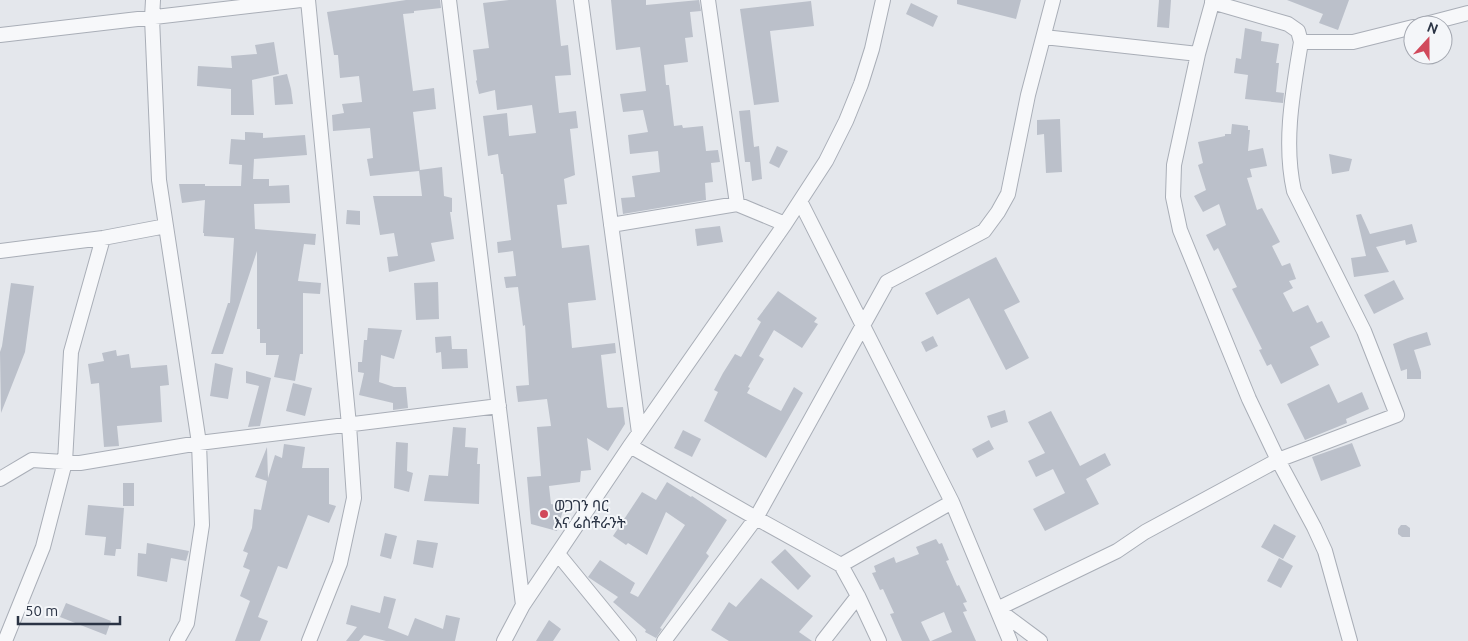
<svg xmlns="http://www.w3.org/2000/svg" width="1468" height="641" font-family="Ubuntu,'Noto Sans Ethiopic',sans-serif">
	<rect width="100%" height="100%" fill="#e4e7ec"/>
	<path fill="#bbc0ca" d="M 406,0 L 440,0 L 441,8 L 414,11 L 414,13 L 403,14 L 413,91 L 434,88 L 436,109 L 413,112 L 420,170 L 442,167 L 444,196 L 452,198 L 452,212 L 450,212 L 454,239 L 431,243 L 435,261 L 389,272 L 387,257 L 398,256 L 394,233 L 380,235 L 373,196 L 422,196 L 419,171 L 370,176 L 367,159 L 373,158 L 370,128 L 333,131 L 332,115 L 344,113 L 342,104 L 362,102 L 359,76 L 340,78 L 338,55 L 334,55 L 327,12 Z
		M 509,0 L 556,0 L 561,46 L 568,45 L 571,75 L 555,76 L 559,113 L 576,111 L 578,128 L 570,129 L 575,175 L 564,179 L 567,204 L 557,205 L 562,248 L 589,245 L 596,300 L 568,303 L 572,348 L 615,343 L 616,353 L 601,355 L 607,407 L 608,408 L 623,407 L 625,424 L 608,451 L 587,438 L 591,470 L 581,471 L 580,482 L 549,486 L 551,504 L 564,507 L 557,531 L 531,524 L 527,477 L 541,476 L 537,427 L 551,426 L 547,399 L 518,402 L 516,386 L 529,385 L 525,325 L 523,326 L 518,287 L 506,288 L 504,277 L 516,276 L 513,251 L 498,253 L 497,242 L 511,240 L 503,174 L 501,174 L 498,154 L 488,156 L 483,116 L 507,113 L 509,136 L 536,133 L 532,105 L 497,110 L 495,90 L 479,94 L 476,81 L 477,80 L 473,50 L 489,48 L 483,3 Z
		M 611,0 L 646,0 L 646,5 L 699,0 L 701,11 L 690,12 L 693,37 L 685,38 L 688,62 L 664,65 L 666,85 L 669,85 L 674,126 L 682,125 L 683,128 L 703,126 L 706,151 L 718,150 L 720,162 L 711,163 L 713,182 L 705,183 L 706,200 L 623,214 L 621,198 L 635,197 L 632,176 L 660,172 L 658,151 L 630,154 L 628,135 L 648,132 L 643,110 L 623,112 L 620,94 L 646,91 L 640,47 L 616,50 Z
		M 957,0 L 1021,0 L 1016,19 L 957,4 Z
		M 1159,0 L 1171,0 L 1169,28 L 1157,27 Z
		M 1287,0 L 1349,0 L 1338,30 L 1319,23 L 1323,14 Z
		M 811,1 L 814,26 L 770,31 L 779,102 L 754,105 L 740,9 Z
		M 911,3 L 938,16 L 933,27 L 906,14 Z
		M 1245,28 L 1262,32 L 1261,41 L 1279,44 L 1276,63 L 1279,63 L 1276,92 L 1284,93 L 1283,103 L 1245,99 L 1248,75 L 1234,73 L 1236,58 L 1241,59 Z
		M 274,42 L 279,74 L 252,80 L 254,115 L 231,115 L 231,89 L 197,86 L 198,66 L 232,68 L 231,56 L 257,54 L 255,45 Z
		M 287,74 L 291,89 L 293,104 L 275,105 L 273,77 Z
		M 750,110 L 754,147 L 759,146 L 762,179 L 752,181 L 750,162 L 745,162 L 739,111 Z
		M 1060,119 L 1062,172 L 1046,173 L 1044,134 L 1037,135 L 1037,120 Z
		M 1232,124 L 1248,126 L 1248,130 L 1250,130 L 1248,151 L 1263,148 L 1267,166 L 1250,169 L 1252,177 L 1247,178 L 1257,210 L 1262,208 L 1280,242 L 1272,246 L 1282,266 L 1290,263 L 1296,279 L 1289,281 L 1293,288 L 1283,293 L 1293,312 L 1308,305 L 1317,323 L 1322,321 L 1330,337 L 1310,347 L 1319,365 L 1281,384 L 1271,364 L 1267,366 L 1259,350 L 1262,349 L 1232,289 L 1237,287 L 1218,248 L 1214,251 L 1206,235 L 1226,225 L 1219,204 L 1203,212 L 1194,196 L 1206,190 L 1198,165 L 1203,163 L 1198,142 L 1225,136 L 1225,134 L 1231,134 Z
		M 245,132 L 263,133 L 263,138 L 305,135 L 307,155 L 254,159 L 253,179 L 269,179 L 269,186 L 289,185 L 290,203 L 254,204 L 255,229 L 316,234 L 315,245 L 304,244 L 298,281 L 321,283 L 320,294 L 303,293 L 303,354 L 300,354 L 295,381 L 274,377 L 279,355 L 266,355 L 266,343 L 260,343 L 260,329 L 257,329 L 257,251 L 223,354 L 211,354 L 228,303 L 230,303 L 234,238 L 204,236 L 204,233 L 203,233 L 205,200 L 182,203 L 179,184 L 205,184 L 205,186 L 241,186 L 242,165 L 229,164 L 231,139 L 245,140 Z
		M 777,146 L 788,151 L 779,168 L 769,163 Z
		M 1329,154 L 1352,159 L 1349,171 L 1332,174 Z
		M 347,210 L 360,211 L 360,225 L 346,224 Z
		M 1361,214 L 1370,234 L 1412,224 L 1417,242 L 1406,245 L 1405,240 L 1376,247 L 1389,272 L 1354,277 L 1351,258 L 1366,256 L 1356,215 Z
		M 720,226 L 723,242 L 697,246 L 695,229 Z
		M 996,257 L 1020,302 L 1004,310 L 1029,358 L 1006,370 L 969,298 L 937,315 L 925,293 Z
		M 1394,280 L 1404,299 L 1374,314 L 1364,295 Z
		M 438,282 L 439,319 L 416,320 L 414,283 Z
		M 11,283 L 34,286 L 25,352 L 1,413 L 0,352 L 2,346 Z
		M 778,291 L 817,318 L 814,322 L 818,324 L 802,348 L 774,330 L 759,356 L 764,359 L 748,387 L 750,388 L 747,393 L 781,411 L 794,387 L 803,393 L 766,458 L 704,421 L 718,392 L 714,390 L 723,373 L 735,354 L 741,357 L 761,322 L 757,319 Z
		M 368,328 L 402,330 L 394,359 L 381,355 L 379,382 L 394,387 L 406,387 L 408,408 L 393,410 L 393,403 L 359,395 L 364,373 L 358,372 L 358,362 L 362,362 L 364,340 L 367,340 Z
		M 1427,332 L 1431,345 L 1414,350 L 1421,372 L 1421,379 L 1407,379 L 1407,369 L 1401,371 L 1393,344 L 1408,338 Z
		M 451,336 L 452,349 L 467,349 L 468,368 L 442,369 L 441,352 L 436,353 L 435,337 Z
		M 933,336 L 938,346 L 926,352 L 921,342 Z
		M 116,350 L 117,356 L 129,354 L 131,368 L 167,365 L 169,385 L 160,386 L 162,422 L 117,426 L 119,446 L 104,447 L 99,383 L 91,384 L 88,364 L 104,361 L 102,353 Z
		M 215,363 L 233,368 L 228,399 L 210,396 Z
		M 246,371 L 271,378 L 260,426 L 248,427 L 259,386 L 246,383 Z
		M 293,383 L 312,388 L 305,416 L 286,411 Z
		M 1329,384 L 1338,403 L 1362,392 L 1369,409 L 1346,419 L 1347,423 L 1305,440 L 1287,404 Z
		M 1005,410 L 1008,422 L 991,428 L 987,416 Z
		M 1051,411 L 1080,466 L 1105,453 L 1111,465 L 1086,479 L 1099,504 L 1045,531 L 1033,509 L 1065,493 L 1053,469 L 1036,477 L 1028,461 L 1045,453 L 1028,422 Z
		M 453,427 L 466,428 L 465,447 L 478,448 L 477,464 L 480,464 L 479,504 L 424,501 L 429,475 L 448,476 Z
		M 683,430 L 701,439 L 692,457 L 674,448 Z
		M 989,440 L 994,449 L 977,458 L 972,449 Z
		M 396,442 L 408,443 L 407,471 L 413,473 L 409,492 L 394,488 Z
		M 1352,443 L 1361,466 L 1321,481 L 1312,457 Z
		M 284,444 L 305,447 L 302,468 L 329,468 L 329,504 L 336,506 L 329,523 L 308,515 L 287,569 L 278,566 L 258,617 L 268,621 L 260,641 L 235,641 L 250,601 L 240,596 L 250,570 L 243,567 L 248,553 L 243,551 L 252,528 L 254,509 L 261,510 L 267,481 L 255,477 L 267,447 L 268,478 L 275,455 L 282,458 Z
		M 667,482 L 691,497 L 692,496 L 727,520 L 706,553 L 709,556 L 660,628 L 662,629 L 656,638 L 645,632 L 646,630 L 613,602 L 618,597 L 588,577 L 600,560 L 635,583 L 630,593 L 638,597 L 685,525 L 666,512 L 647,555 L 628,543 L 626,545 L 613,536 L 642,492 L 656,500 Z
		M 123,483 L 134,483 L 134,506 L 123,506 Z
		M 88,505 L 124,508 L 121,549 L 116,549 L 115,556 L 104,555 L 106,537 L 85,535 Z
		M 1274,524 L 1296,536 L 1283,559 L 1261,547 Z
		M 1401,525 L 1406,525 L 1410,528 L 1410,537 L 1402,537 L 1398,534 L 1398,529 Z
		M 385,533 L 397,536 L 391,559 L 380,556 Z
		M 936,539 L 939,544 L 942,543 L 949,560 L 946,561 L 957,586 L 959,585 L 967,602 L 963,603 L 967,611 L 963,612 L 976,641 L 931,641 L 952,632 L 944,612 L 921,622 L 930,641 L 902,641 L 890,614 L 894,613 L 883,589 L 880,590 L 872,573 L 876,572 L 874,566 L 894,557 L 896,563 L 919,554 L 916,547 Z
		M 417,540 L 438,543 L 433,568 L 413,564 Z
		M 147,543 L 189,551 L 186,561 L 171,558 L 167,582 L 137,576 L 138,553 L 146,554 Z
		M 785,549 L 811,576 L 798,590 L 771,562 Z
		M 1279,558 L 1293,566 L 1281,588 L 1267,581 Z
		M 761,578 L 813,616 L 799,632 L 812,641 L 729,641 L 711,630 L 729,602 L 736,607 Z
		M 384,596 L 396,599 L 388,628 L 408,636 L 415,618 L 443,629 L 446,615 L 460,618 L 455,641 L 386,641 L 364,635 L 359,641 L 346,641 L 357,627 L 346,624 L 351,605 L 380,613 Z
		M 66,603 L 111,621 L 106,635 L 60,617 Z
		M 549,620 L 561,629 L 553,641 L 536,641 Z"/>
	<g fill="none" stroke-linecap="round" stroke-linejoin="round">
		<defs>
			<path id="minor" d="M 153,0 L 152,18 L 159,180 L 199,443 L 202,525 L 187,623 L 177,641
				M 308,0 L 349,425 L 354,498 L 340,563 L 309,641
				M 449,0 L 523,605
				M 581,0 L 639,433
				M 708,0 L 737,204
				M 1213,0 L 1198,54 L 1174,165 L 1173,197 L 1180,230 L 1249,399 L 1278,460 L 1314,527 L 1325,551 L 1350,641
				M 1422,25 L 1468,13
				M 0,35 L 301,0
				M 1044,37 L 1198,54
				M 1301,42 L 1353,42 L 1413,27
				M 800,201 L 952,502 L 1010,641
				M 611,225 L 737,204 L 785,224
				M 0,251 L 103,238 L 166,226
				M 630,446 L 756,518 L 841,565 L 858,596 L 879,641
				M 0,479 L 32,460 L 80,463 L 199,443 L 499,406
				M 558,554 L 629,641
				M 841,565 L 952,502
				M 5,641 L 43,547 L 65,462 L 71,352 L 103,238
				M 504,641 L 523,605 L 630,446 L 785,224 L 826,161 L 846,121 L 861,84 L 872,49 L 883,0
				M 664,641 L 756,518 L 887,282 L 984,231 L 998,212 L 1008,194 L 1028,95 L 1053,0
				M 823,641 L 858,596
				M 1040,641 L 997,609 L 1117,551 L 1145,532 L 1278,460 L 1397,415 L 1364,331 L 1294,191 C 1283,142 1293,91 1301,42 L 1298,31 L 1288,24 L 1212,2"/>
		</defs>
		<use href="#minor" stroke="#a9aeb7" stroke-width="16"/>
		<use href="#minor" stroke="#f7f8fa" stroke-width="14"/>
	</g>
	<circle fill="#d1495b" stroke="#f4f6f9" stroke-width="2" cx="544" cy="514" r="5"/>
	<g text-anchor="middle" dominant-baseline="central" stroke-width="4" stroke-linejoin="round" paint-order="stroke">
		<g font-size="15" fill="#2b3445" stroke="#f4f6f9" text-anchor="start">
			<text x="554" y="505">ወጋገን ባር<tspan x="554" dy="17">እና ሬስቶራንት</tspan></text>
		</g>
	</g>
	<g transform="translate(1428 40) rotate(21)"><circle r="24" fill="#f4f6f9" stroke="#a4a8b1"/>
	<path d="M0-4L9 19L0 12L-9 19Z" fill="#d1495b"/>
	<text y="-8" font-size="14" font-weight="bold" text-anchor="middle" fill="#2b3445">N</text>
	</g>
	<path d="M18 616v8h102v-8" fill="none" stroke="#2b3445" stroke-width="2.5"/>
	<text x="25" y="616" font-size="15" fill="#2b3445" stroke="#f4f6f9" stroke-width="4" paint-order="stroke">50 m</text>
</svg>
